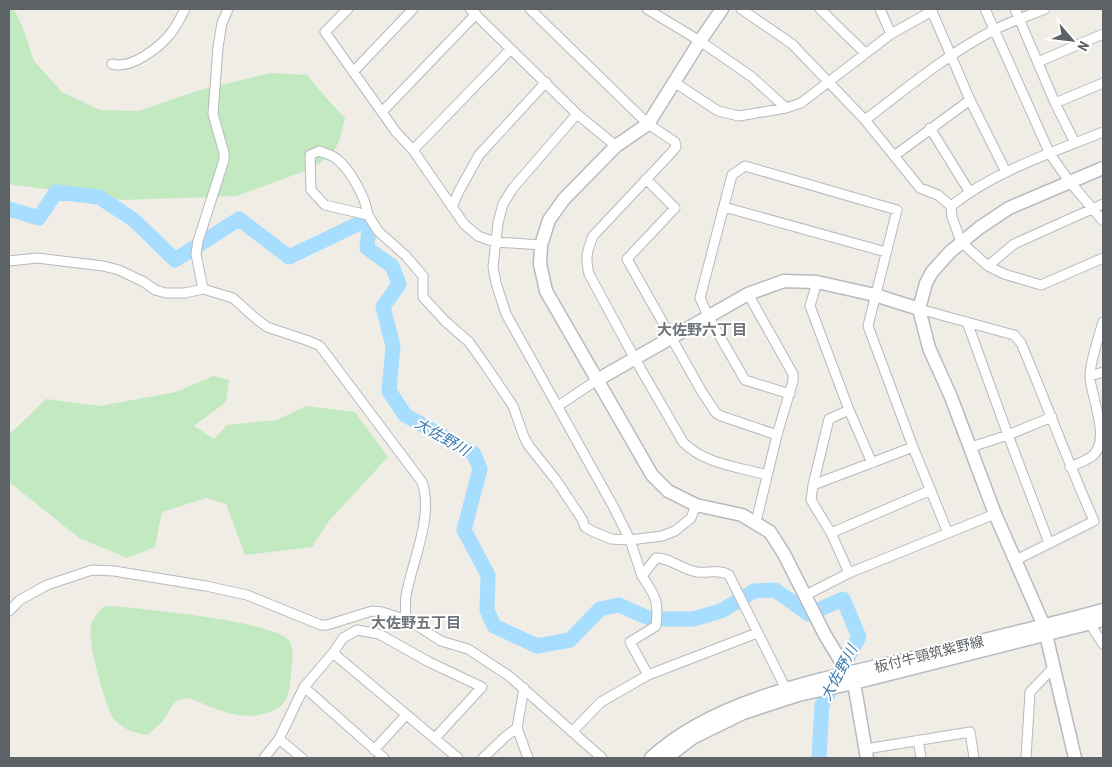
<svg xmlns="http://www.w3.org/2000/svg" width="1112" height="767" font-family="'Roboto Condensed','Noto Sans JP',sans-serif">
	<rect width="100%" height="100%" fill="#f0ede6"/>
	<path fill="#c3e9c1" d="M 9,9 L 14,9 L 23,28 L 34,61 L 62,92 L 100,110 L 138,111 L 200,90 L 271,73 L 307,75 L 328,100 L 345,118 L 340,139 L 332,155 L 310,169 L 237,196 L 123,200 L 9,184 Z
		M 213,376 L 229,380 L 226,402 L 194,426 L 214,439 L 227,425 L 277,420 L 306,406 L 355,412 L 388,457 L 328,522 L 312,547 L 245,555 L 226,504 L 206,498 L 162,512 L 155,547 L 127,558 L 79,538 L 9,482 L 9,431 L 12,432 L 46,399 L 100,406 L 176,392 Z
		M 113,606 C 141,609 277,621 289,641 C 295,649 292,665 291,674 C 290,686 290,701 278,708 C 255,722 229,715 206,705 C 198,702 189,696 181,699 C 171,702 168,715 162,722 C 158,726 152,730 148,735 C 135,733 123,730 114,719 C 105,706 87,641 91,627 C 92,619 98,613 103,607 Z"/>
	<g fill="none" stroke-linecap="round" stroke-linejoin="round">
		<path stroke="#a7ddff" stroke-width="15" d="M 9,209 L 39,218 L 56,192 L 99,197 L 134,220 L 175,260 L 239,219 L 289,257 L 362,222 L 369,228 L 367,248 L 392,266 L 399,284 L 383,307 L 393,346 L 389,391 L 405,415 L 474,454 L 480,469 L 464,530 L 488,575 L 487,610 L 494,626 L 537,646 L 570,640 L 600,609 L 619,605 L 651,619 L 693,619 L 721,611 L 754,591 L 775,590 L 809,614 L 843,599 L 859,637 L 822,705 L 819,758"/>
		<defs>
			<path id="street" d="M 348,9 L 325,32 L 396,132 L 413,150 L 464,224 L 478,236 L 495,242 L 541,245
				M 470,9 L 577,114 L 616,146
				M 530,9 L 648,124 L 675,142 L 676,147 L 672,152 L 593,236 C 587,251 585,258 589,274 L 635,359 L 683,442 C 704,464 739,467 767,475
				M 647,9 L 700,41 L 752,77 L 786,108
				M 741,9 L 792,44 L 865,120 L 920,188 L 938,195 L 951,206 L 952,217 L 961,242 L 988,266 L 1004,274 L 1041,285 L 1103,258
				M 820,9 L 865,53
				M 880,9 L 891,34
				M 931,9 L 970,100 L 1006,172
				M 985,9 L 1050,154 L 1069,181 L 1103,221
				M 1015,9 L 1055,103 L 1075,143
				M 1038,62 L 1103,34
				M 112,64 C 131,70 160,47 171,33 C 177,25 181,17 185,9
				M 353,72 L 413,9
				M 674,82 L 718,111 L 739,116 L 786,108 L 801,103 L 891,34 L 932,11
				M 1055,103 L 1103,83
				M 382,112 L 476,14
				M 577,114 L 513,188 L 503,204 L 498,223 L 493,267 L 496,283 L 506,314 L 613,506 L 630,540 L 642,576
				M 865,120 C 906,89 946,55 992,31 C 1009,22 1028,16 1045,9
				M 930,128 L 969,191
				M 413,150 L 511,49
				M 319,151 C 324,153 332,155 337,159 C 351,171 366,198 368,215 L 325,205 L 311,190 L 310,155 Z
				M 894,156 L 970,100
				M 646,179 L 675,208 L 627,259 L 702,392 L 716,413 L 721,416 L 777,435
				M 951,206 C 995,171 1051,153 1103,132
				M 452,207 L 459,191 L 479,155 L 546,82
				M 724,207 L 886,252
				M 368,215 L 378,231 L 406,256 L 423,276 L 423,297 L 445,321 L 469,342 L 486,366 L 513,406 L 524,437 L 529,446 L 556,480 L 582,519 L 585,527 L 592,531 L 611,539 L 630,540 L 662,536 L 675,531 L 691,518 L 696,505
				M 9,261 L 37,258 L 103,266 L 119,270 L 144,282 L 155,290 L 166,293 L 185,293 L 203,289 L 233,298 L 254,317 L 267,327 L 309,341 L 320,346 L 422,482 C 434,517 412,561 406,596 C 405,604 406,612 405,619
				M 988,266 L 1014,244 L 1103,204
				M 817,282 L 810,306 L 849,410 L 872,463
				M 203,289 L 196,254 L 198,241 L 224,160 L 224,153 L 213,114 L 218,47 L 222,23 L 228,9
				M 748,294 L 793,374 L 793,381 L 777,435 L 756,522
				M 919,309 L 1014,335 L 1021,343 C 1046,402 1068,462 1094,521 L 1016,560
				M 967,322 L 1008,435 L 1049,543
				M 1090,376 L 1103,372
				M 790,394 L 745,380 L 708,316 L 700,298 L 732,175 L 745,166 L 897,210 L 868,326 L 913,447 L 948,533
				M 558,406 L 597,380
				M 971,447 L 1008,435 L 1052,417
				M 1070,467 C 1077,464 1085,461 1091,457 C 1112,442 1092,400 1090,378 C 1089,364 1099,336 1103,322
				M 813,485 L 913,447
				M 831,533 L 931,490
				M 849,573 L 831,533 L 811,500 L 813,485 L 829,419 L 849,410
				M 804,596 L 849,573 L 995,514
				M 9,611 L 20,600 L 47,585 L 92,570 L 114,571 L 206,586 L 247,595 L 321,625 L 327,625 L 372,611 L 382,612 L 410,621 L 441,641 L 468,649 L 509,676 L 602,758
				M 1090,624 L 1103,644
				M 333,653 L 343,638 L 357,630 L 379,634 L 429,662 L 482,687 L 435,738
				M 648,675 L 630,642 L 656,626 C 659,601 656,597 642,576 L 656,558 C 668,557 683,570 697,572 C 708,573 720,569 729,575 L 786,689
				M 304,687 L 384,758
				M 524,688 L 517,728 L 528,758
				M 572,732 L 601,702 L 648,675 L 757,633
				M 279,739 L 302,758
				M 918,740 L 921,758
				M 866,749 L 970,732 L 974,758
				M 374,750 L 406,715
				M 264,758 L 279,739 L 304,687 L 333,653 L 458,758
				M 483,758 L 506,736 L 517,728
				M 1026,758 L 1030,692 L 1054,667"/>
			<path id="secondary" d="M 722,9 L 700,41 L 648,124 L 616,146 L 564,199 L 549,220 L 541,245 L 540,264 L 546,291 L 652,475 L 668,491 L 696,505 L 742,515 L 770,532 L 784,554 L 825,635 L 854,683 L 867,758
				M 597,380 L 748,294 L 784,281 L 817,282 L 875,295 L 919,309
				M 651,758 C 714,699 822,679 904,660 C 970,643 1037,628 1103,610
				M 666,758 L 694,737 L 743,713 L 798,695 L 854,683 L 1103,620
				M 1075,758 L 1044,626 L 995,514 L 951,397 L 929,348 L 919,309 L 926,283 L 932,272 L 950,252 L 979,228 L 1009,208 L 1103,168"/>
		</defs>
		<use href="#street" stroke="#b6b9bd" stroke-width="11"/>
		<use href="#secondary" stroke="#b7bbc0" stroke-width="15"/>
		<use href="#street" stroke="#fff" stroke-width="9"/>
		<use href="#secondary" stroke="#fff" stroke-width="12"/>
	</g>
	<g text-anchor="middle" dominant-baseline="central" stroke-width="4" stroke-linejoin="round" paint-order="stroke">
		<g font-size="14" fill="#5d6267" stroke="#fff">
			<text transform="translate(929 654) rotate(-14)">板付牛頸筑紫野線</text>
		</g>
		<g font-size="15" font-weight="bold" fill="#6e7479" stroke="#fff">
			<text x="702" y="330">大佐野六丁目</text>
			<text x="416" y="623">大佐野五丁目</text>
		</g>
		<g font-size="15" font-style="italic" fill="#3b7aaf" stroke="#fff">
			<text transform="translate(442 437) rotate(30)">大佐野川</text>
			<text transform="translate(839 673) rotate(-62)">大佐野川</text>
		</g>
	</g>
	<rect width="1112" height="767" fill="none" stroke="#5d6267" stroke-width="20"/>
	<g transform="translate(1072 40) rotate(118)" stroke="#ffffff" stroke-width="4" paint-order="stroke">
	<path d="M0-4L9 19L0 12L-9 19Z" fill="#5d6267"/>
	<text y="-8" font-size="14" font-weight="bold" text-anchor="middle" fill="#5d6267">N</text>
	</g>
</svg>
